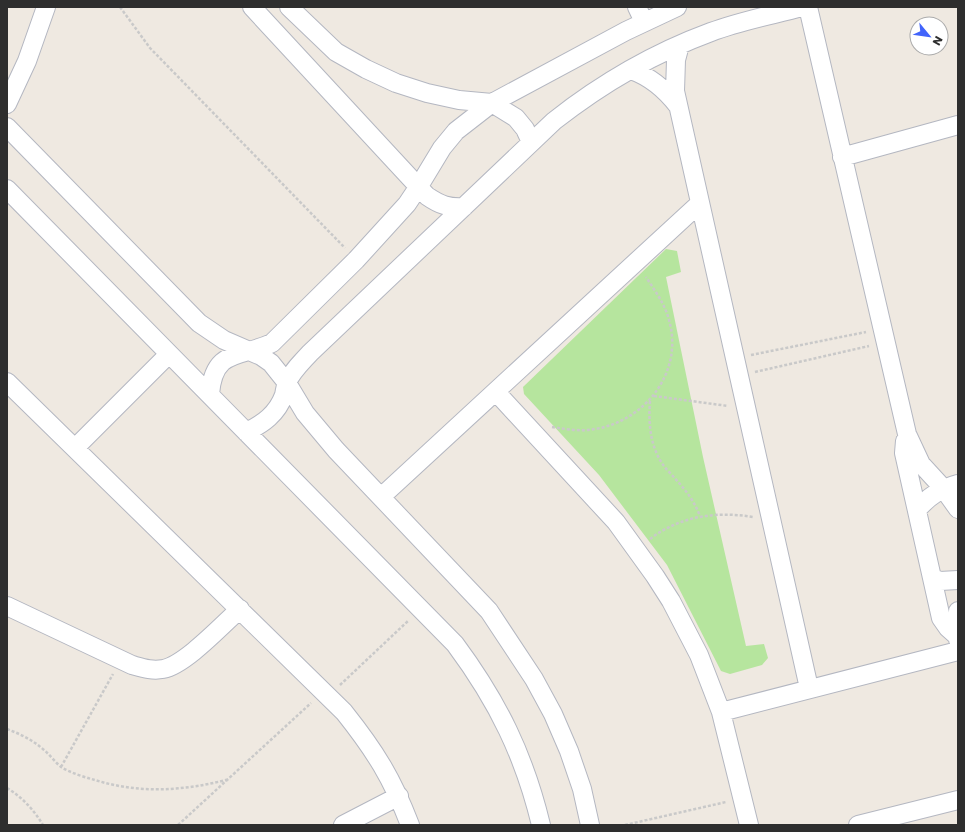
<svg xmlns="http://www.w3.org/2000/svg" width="965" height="832" font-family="Poppins,sans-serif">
	<rect width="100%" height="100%" fill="#efe9e1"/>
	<path fill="#b6e59e" d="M 666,249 L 677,251 L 681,272 L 666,277 L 703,457 L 746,646 L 764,644 L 768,658 L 762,665 L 730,674 L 721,671 L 667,565 L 599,475 L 524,394 L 523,387 Z"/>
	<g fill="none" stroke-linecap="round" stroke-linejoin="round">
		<defs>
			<path id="minor" d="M 252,7 L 427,196 C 440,205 449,208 464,207
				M 289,7 L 336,52 L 366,69 L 396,83 L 427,93 L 459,100 L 492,103 L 516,118 L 525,129 L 531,142
				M 637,7 L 644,22
				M 808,7 L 907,434 L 921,464 L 943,488 L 958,509
				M 680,45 L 676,60 L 675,91 L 809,688
				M 631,70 C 651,77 665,89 678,106
				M 7,104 L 27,61 L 46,7
				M 7,127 L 199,323 L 224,340 L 261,356 L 271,363 L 287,383 L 305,413 L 336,450 L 489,611 L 534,679 L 553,714 L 569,751 L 582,789 L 590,825
				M 842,157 L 958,125
				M 7,189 L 455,644 C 498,702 524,755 541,825
				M 7,382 L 344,712 C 375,751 392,778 410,825
				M 496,392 L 616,522 L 655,576 L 671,601 L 699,655 L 721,712 L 749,825
				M 210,394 C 214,348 240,358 272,343 L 356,260 L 407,204 L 419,186 L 442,148 L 456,131 L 492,103 L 626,31 L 677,7
				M 246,432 C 263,424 277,414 284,395 C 285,391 285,387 287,383 C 291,372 302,362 310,353 L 554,121 C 601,84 654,53 711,32 C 740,21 772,15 802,7
				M 905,441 L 904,453 L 941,618 L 948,628 L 957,636
				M 75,448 L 169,354
				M 381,497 L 700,203
				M 917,510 C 929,496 940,489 958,484
				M 932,578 L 940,581 L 958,580
				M 7,606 L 132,665 C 143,668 152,671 163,669 C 185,665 222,625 240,609
				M 958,611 L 958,640
				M 721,712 L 958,651
				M 343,825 L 399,796
				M 858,825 L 958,800"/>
		</defs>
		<use href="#minor" stroke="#b4b7c1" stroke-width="20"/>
		<path stroke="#c9c9c9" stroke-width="2.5" stroke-dasharray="3 2" stroke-linecap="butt" d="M 120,7 L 150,48 L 345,248
			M 751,355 L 866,332
			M 755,372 L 869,346
			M 654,396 L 728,406
			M 650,401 C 648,427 651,454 670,473 C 683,487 693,498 700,516
			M 552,427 C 566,429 581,432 595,429 C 645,421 684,372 669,320 C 665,304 655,291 646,277
			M 650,539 C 680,516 716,511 753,517
			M 340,685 L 409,620
			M 7,729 C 20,734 33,740 44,750 C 50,755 55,762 61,767 C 71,773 84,777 95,780 C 140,794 184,791 230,779
			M 61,767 L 113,674
			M 7,788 C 22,797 34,810 43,825
			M 178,825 L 311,703
			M 625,825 L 726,802"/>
		<use href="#minor" stroke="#fff" stroke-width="18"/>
	</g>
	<rect width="965" height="832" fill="none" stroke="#2e2e2e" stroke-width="16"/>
	<g transform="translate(929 36) rotate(119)"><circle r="19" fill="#ffffff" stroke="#ababab"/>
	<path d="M0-3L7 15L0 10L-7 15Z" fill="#4264fb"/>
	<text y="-6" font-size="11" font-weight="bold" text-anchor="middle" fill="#2e2e2e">N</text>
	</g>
</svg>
